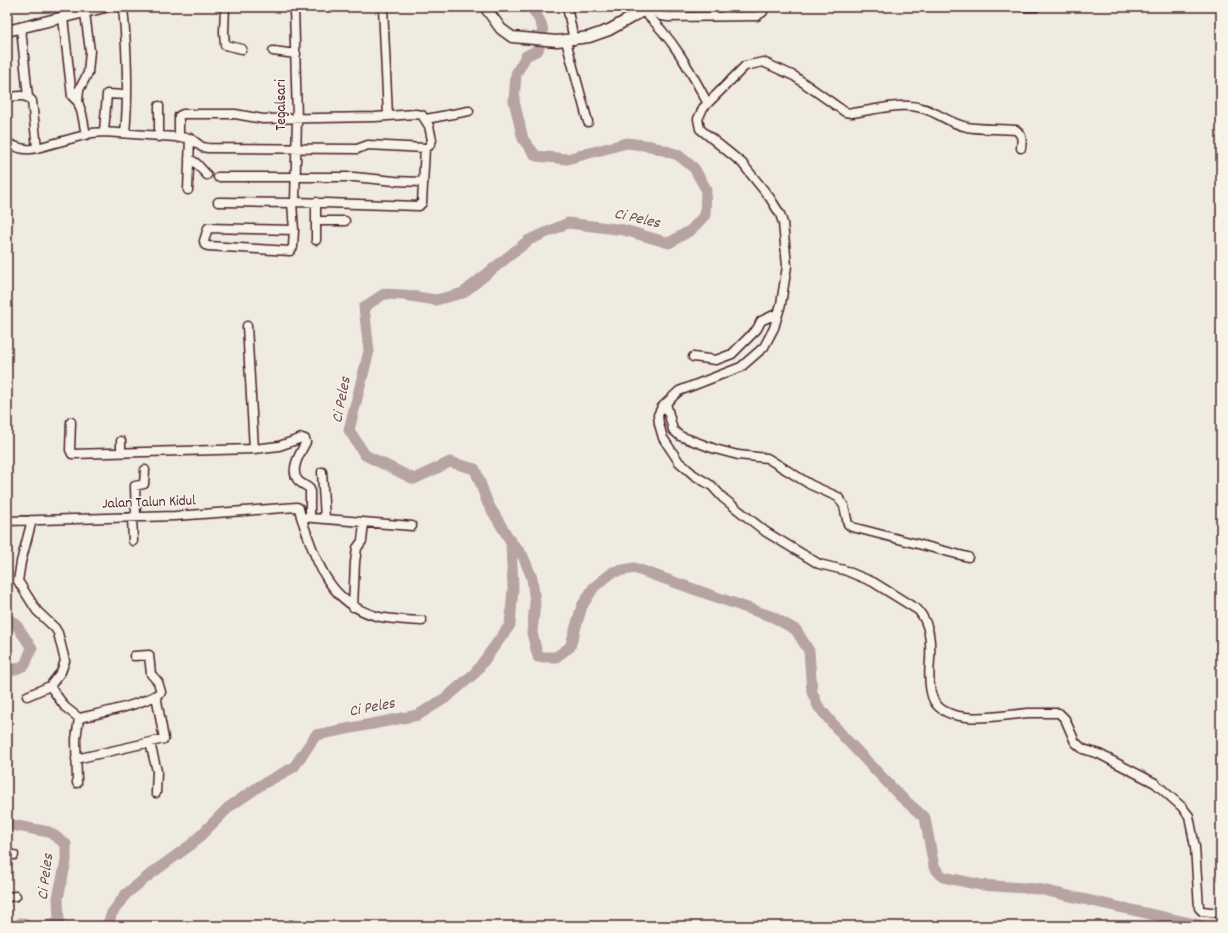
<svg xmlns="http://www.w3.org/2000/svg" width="1228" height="933" font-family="Dekko,sans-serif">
	<rect width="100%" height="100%" fill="#f0ebe0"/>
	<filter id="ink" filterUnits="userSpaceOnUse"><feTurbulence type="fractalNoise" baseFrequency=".025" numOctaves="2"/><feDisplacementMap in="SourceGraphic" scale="8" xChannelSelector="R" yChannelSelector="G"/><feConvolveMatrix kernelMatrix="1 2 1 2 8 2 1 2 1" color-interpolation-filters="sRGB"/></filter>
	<g filter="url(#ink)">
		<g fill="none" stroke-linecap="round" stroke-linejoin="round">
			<path stroke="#b7a4a2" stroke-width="11" d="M 511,542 L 523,556 L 532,578 L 535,603 L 532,633 L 538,657 L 556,657 L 570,647 L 582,606 L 594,587 L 613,572 L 634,568 L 773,617 L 796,630 L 809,651 L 812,692 L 818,706 L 843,736 L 900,796 L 925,818 L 934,867 L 943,877 L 981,885 L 1038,889 L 1204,926
				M 7,619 L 15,623 L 32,648 L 25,665 L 7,673
				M 7,824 L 49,832 L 66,844 L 66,861 L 58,898 L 59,922 L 65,926
				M 16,926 L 21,923 L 27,926
				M 46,926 L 59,922
				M 107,926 L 112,913 L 126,894 L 152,873 L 192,844 L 229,807 L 261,785 L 294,767 L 316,735 L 418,715 L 447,697 L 475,673 L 510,625 L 513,589 L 511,542 L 488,504 L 475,469 L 450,462 L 414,479 L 365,455 L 349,430 L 369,351 L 364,307 L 384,294 L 404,295 L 436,300 L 463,293 L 529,240 L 568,223 L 624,230 L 669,243 L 691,230 L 705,215 L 706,189 L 694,168 L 678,155 L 651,146 L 627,143 L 567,159 L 536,156 L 523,139 L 514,101 L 516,74 L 526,56 L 538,50 C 545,29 545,26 531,7"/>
			<defs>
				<path id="minor" d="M 123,7 C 127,49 129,91 125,133
					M 225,7 L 224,32 L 225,45 L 242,49
					M 383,7 L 388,116
					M 567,7 L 574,40
					M 1025,7 L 1036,7
					M 650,8 L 661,16 L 668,17 L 757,16 L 763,12 L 764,7
					M 644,12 C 672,37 690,70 707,102
					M 85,13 L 90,51 L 88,73 L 79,90 L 78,102 L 82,114 L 86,135
					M 724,16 L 734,7
					M 63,18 L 72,96 L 78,102
					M 21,28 L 28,97
					M 566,41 L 588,122
					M 273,51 L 296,54
					M 7,97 C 16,97 26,93 32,101 L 37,148 L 92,133 L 104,132 L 190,138 L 202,147 L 208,148 L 357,149 L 368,145 L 425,148
					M 426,119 L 469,111
					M 104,132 L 107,94 L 127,95
					M 159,137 L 159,106
					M 179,138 L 179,116 L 183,114 L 235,114 L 263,119 L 375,117 L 415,114 L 422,115 L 429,126 L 432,140 L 429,146 L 425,148 L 422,203 L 419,206 L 295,202
					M 7,143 C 18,148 26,151 37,148
					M 1021,148 C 1022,140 1023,136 1016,130 C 1000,128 983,130 967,127 C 949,123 940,114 925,109 C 901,101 876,110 852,113 L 845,112 L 794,76 L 763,62 L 745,66 L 703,108 L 698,119 L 700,129 L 742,163 L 770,198 L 780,214 L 783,223 L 787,266 L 781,304 L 774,328 L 764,347 L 741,367 L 679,391 L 662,407 L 658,415 L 659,424 L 663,438 L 679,462 L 694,475 L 712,486 L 723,498 L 766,532 L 819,564 L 844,570 L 873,582 L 918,610 C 930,624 931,641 930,659 C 929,671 928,690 934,701 C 949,727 1004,715 1028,713 C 1038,713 1048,713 1059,713 L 1065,719 L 1075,742 L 1083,749 L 1099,754 L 1155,783 L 1182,807 L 1189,816 L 1195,847 L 1199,908 L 1202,911 L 1221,913
					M 189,159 L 196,163 L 207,175
					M 218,177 L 354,177 L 395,181 L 422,182
					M 188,190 L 190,138
					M 218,202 L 292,203
					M 316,202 L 316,240
					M 316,221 L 345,221
					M 294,230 L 293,247 L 290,251 L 208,246 L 205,245 L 204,241 L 208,228 L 294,230 L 292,203 L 295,202 L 297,119 L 294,7
					M 693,357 L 716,360 L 732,354 L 757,329 L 761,321 L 778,313
					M 666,403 L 673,430 L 680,436 L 715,449 L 738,455 L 767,458 L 811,485 L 838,497 L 844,506 L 848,524 L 852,527 L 968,557
					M 71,422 L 70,450 L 72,454 L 254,449 L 247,326
					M 254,449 L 279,446 L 302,438 L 305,439 L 306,442 C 301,452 290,468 297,479 C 300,484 306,485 310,489 L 310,517
					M 121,452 L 121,441
					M 322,472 L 325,518
					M 132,517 L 133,541
					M 136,517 L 135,486 L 144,484 L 145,470
					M 301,517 C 316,559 327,602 376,616 C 390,620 407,620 422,621
					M 32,520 L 21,562 L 18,581 L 37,611 L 55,628 L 58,633 L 65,661 L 61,672 L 50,686 L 65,707 L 79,718 L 76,739 L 77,783
					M 7,521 L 175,516 L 297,507 L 299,508 L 301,517 L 412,526
					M 353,607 L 355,562 L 357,548 L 362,541 L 364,523
					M 27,696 L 50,686
					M 79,718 C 101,713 143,705 161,692 L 158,682 L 151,674 L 149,655 L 134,656
					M 150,743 L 157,771 L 156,793
					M 76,759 L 164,739 L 156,695
					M 7,855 L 14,855
					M 7,897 L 16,896
					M 291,925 L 291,926"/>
				<path id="major" d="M 485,7 L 501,29 L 512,37 L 557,41 L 589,37 L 609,30 L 650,7
					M 7,31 L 105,7"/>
			</defs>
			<use href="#minor" stroke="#4a1f2b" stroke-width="11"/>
			<use href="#major" stroke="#4a1f2b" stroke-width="13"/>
			<use href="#minor" stroke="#f7f3e8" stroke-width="8"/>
			<use href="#major" stroke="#f7f3e8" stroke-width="10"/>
		</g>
	</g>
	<g text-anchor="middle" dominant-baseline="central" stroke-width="3" stroke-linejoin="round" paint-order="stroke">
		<g font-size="15" fill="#4a1f2b" stroke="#f7f3e8">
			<text transform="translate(282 105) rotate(-90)">Tegalsari</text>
			<text transform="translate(149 503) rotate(-2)">Jalan Talun Kidul</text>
		</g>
		<g font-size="16" font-style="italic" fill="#704e55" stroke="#f7f3e8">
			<text transform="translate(637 219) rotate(13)">Ci Peles</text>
			<text transform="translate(342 400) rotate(-79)">Ci Peles</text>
			<text transform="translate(372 708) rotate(-11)">Ci Peles</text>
			<text transform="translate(46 877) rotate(-83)">Ci Peles</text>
		</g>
	</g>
	<rect width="1228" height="933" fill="none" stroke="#f7f3e8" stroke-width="24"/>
	<rect x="12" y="12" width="1204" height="909" fill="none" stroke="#4a1f2b" stroke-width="1.5" filter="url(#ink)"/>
</svg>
